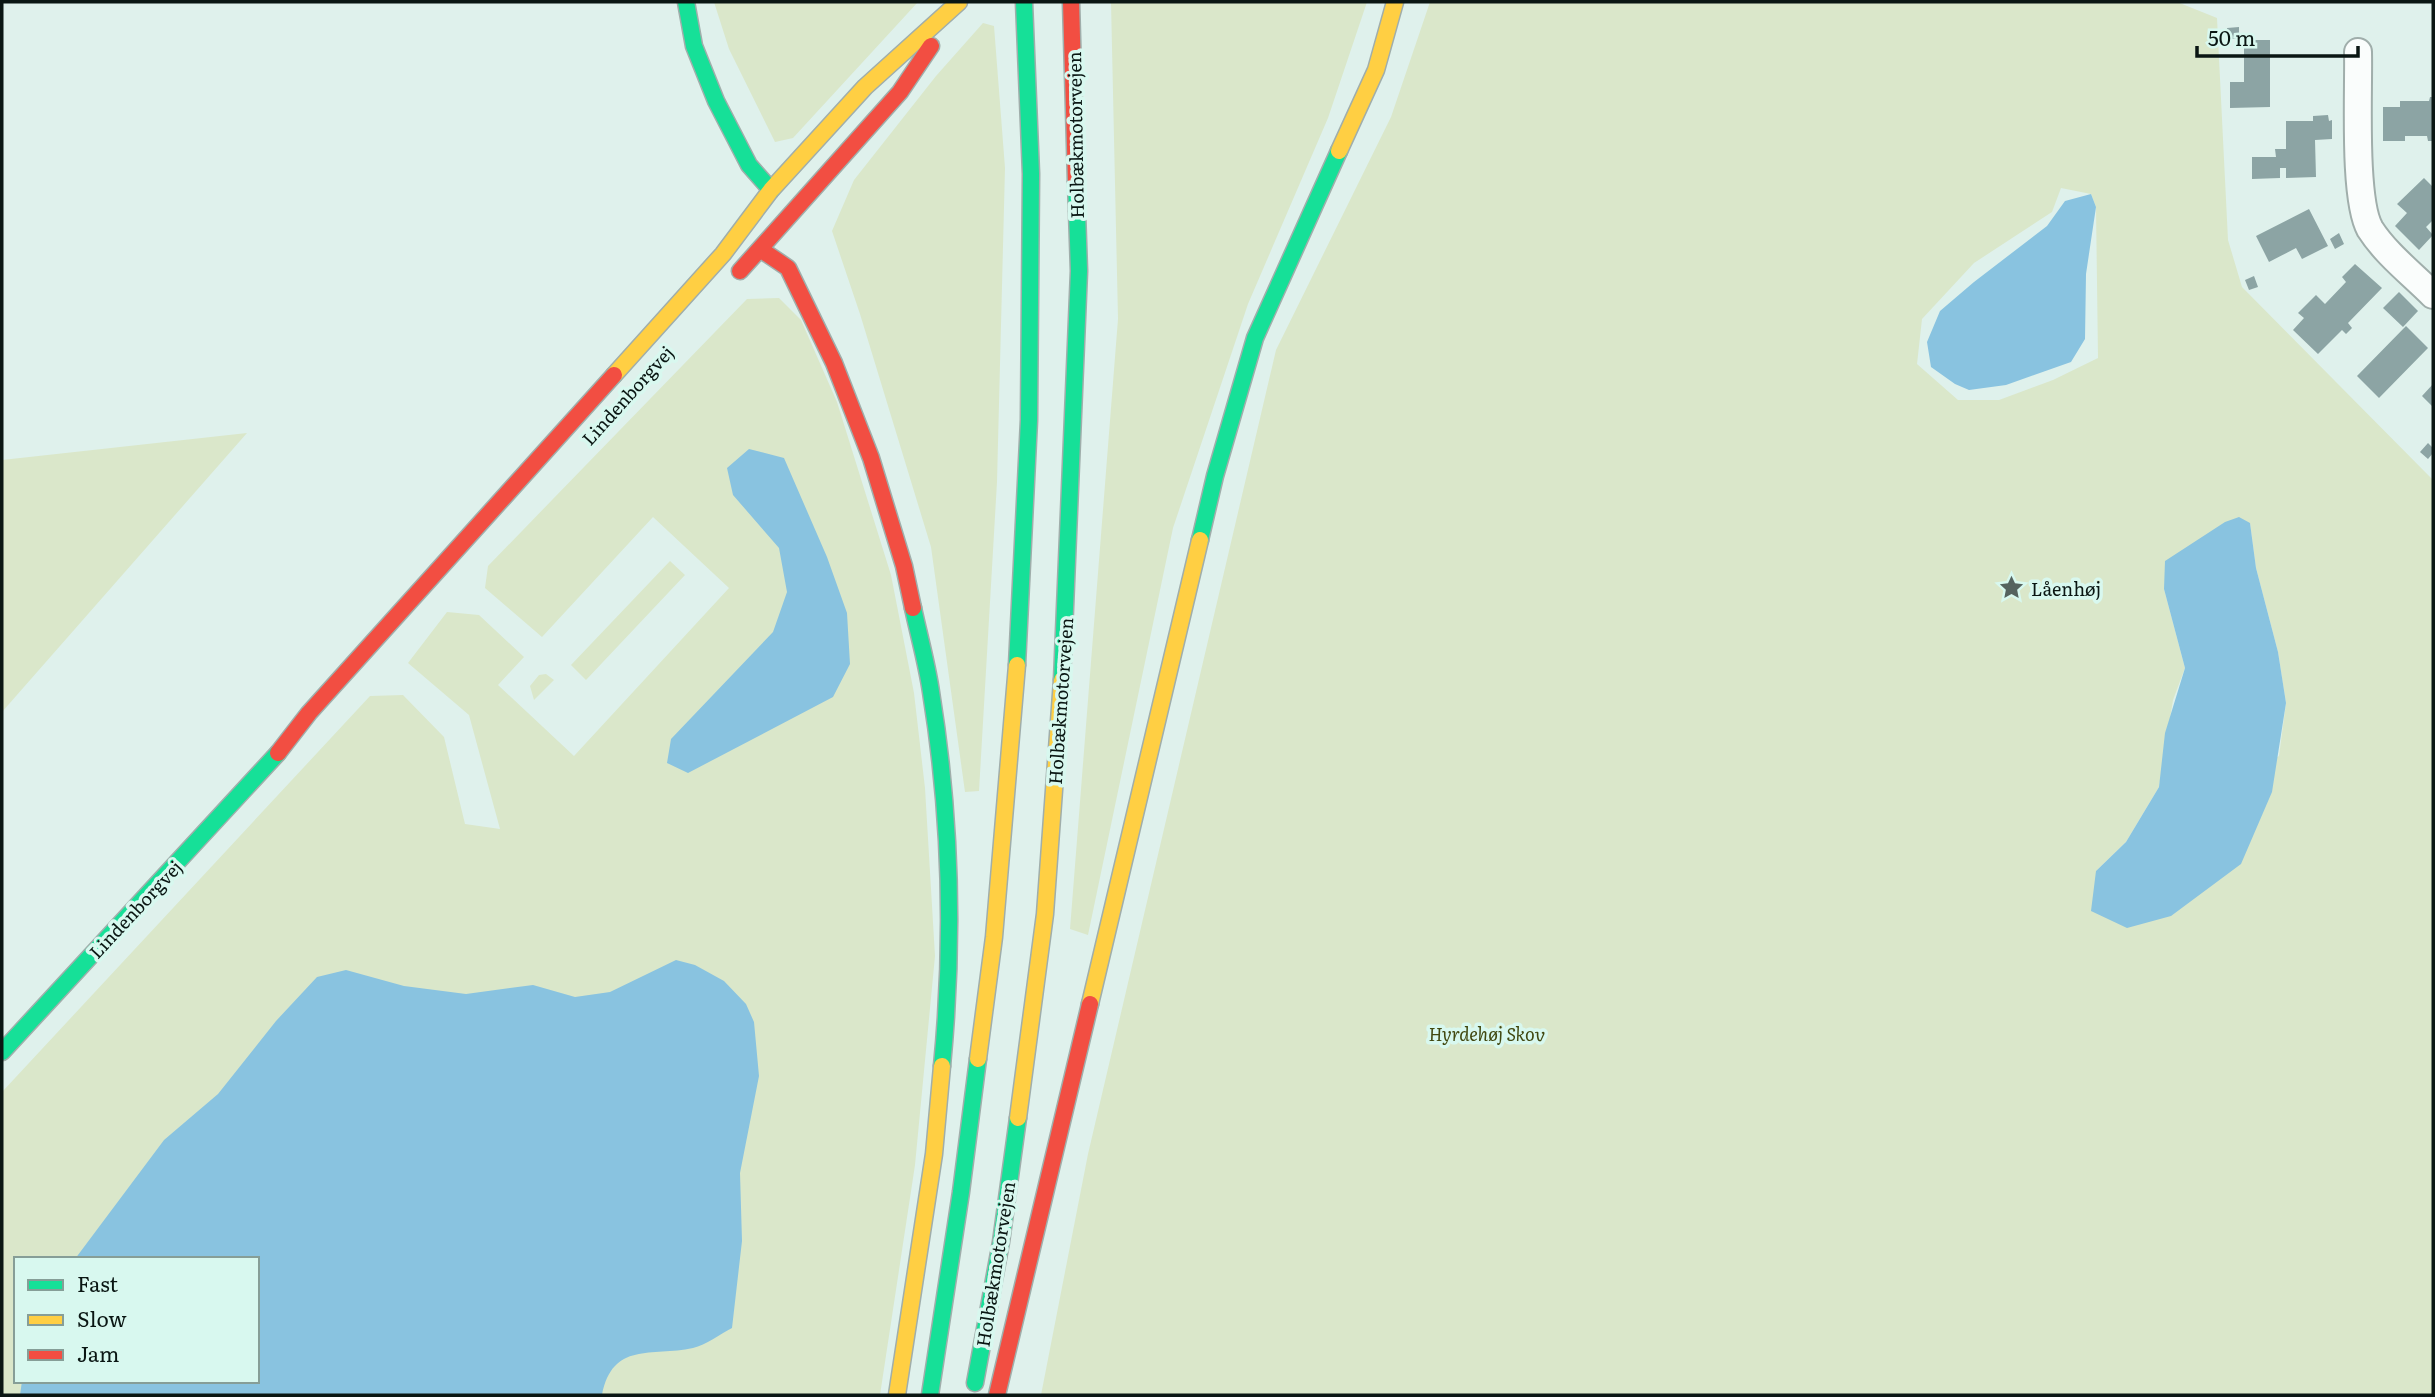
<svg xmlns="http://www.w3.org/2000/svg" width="2435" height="1397" font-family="Literata,serif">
	<rect width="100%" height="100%" fill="#dff1ec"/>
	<path fill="#dae7ca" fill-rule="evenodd" d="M 714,2 L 918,2 L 793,138 L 775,142 L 729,49 Z
		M 1111,2 L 1367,2 L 1328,118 L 1248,304 L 1173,528 L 1088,935 L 1070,929 L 1118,319 Z
		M 1430,2 L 2177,2 L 2217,18 L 2228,240 L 2242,287 L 2433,480 L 2433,1395 L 1041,1395 L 1088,1154 L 1276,350 L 1391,117 ZM 2061,188 L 2091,194 L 2096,207 L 2098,358 L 2053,380 L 1999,400 L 1958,400 L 1917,364 L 1922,319 L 1974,263 L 2052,212 ZM 2250,523 L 2256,568 L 2278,652 L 2286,703 L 2279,756 L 2096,871 L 2126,842 L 2159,787 L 2173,700 L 2185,668 L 2164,589 Z
		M 983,23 L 994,26 L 1005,168 L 997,482 L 979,791 L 965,792 L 931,547 L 860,314 L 832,231 L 854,180 L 936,76 Z
		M 779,298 L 801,320 L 837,402 L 891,575 L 914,693 L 925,788 L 935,956 L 915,1165 L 880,1395 L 2,1395 L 2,1092 L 370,696 L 403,695 L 444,737 L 465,824 L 500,829 L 469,715 L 408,663 L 447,612 L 479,615 L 524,657 L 498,685 L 574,756 L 729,588 L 653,517 L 542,637 L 485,588 L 488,566 L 747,299 ZM 16,1259 L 257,1259 L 257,1381 L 16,1381 Z
		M 247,433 L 2,712 L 2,460 Z
		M 670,561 L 685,575 L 586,680 L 571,665 Z
		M 546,674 L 554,680 L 534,700 L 530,686 L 539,675 Z"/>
	<path fill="#89c3e0" d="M 2091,194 L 2096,207 L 2086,274 L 2085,339 L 2071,362 L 2006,385 L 1969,390 L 1955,384 L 1931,367 L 1927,342 L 1940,311 L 1974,282 L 2047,226 L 2065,201 Z
		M 749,449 L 784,458 L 827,557 L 847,613 L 850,664 L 833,697 L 688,773 L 667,763 L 671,739 L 773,632 L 787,592 L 779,548 L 733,495 L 727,468 Z
		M 2239,517 L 2250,523 L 2256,568 L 2278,652 L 2286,703 L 2272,792 L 2241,864 L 2171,916 L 2127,928 L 2091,911 L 2096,871 L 2126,842 L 2159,787 L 2165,733 L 2185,668 L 2164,589 L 2165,561 L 2225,522 Z
		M 676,960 L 695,965 L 724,981 L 746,1004 L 754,1022 L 759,1076 L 740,1173 L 742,1241 L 732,1328 C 720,1334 706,1345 693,1348 C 651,1357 613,1341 602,1395 L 20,1395 L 22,1381 L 257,1381 L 257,1259 L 75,1259 L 164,1140 L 218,1094 L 276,1021 L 317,977 L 346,970 L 404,986 L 466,994 L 533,985 L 575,997 L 610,992 Z"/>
	<path fill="#8ca4a4" d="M 2239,27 L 2239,39 L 2227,39 L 2227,28 Z
		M 2244,40 L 2270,40 L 2270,107 L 2230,108 L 2230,82 L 2244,82 Z
		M 2430,97 L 2433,97 L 2433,141 L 2428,141 L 2427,136 L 2405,136 L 2405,141 L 2383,141 L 2383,107 L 2400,107 L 2400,101 L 2429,101 Z
		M 2328,115 L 2329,121 L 2332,120 L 2332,139 L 2315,140 L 2316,177 L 2286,178 L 2286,168 L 2280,168 L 2280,178 L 2252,179 L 2252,157 L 2276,157 L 2275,149 L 2286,149 L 2286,121 L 2313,121 L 2313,116 Z
		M 2424,178 L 2433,187 L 2433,220 L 2426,227 L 2433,235 L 2419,250 L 2395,226 L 2407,213 L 2397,204 Z
		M 2309,209 L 2328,246 L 2302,259 L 2296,248 L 2269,262 L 2256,236 Z
		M 2339,233 L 2344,244 L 2335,249 L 2330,239 Z
		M 2355,264 L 2382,288 L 2348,323 L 2352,328 L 2346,334 L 2342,330 L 2318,354 L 2293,330 L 2304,318 L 2298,313 L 2316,295 L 2325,304 L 2346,282 L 2342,277 Z
		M 2254,276 L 2258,287 L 2249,290 L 2245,280 Z
		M 2399,292 L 2418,311 L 2403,327 L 2383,308 Z
		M 2406,326 L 2428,348 L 2379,398 L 2357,376 Z
		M 2433,384 L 2433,407 L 2422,396 Z
		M 2428,443 L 2433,448 L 2433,453 L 2428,459 L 2420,452 Z"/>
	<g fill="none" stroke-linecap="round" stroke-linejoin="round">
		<defs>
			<path id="street" d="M 2358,52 C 2359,90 2353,199 2370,229 C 2386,254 2412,274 2433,295"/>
			<path id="fast" d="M 686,2 L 694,46 L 716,101 L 749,165 L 771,190
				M 1200,540 L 1215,476 L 1255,338 L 1339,151
				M 913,608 C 919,636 927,664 931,692 C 951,816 954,942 942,1066
				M 1017,665 L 1029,420 L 1031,174 L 1024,2
				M 1062,680 L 1079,271 L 1076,182
				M 2,1052 L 278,753
				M 975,1383 L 1001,1242 L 1018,1118
				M 930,1395 L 961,1192 L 978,1059"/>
			<path id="slow" d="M 1339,151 L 1376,70 L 1395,2
				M 614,375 L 723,254 L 771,190 L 865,87 L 959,2
				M 1090,1004 L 1200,540
				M 978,1059 L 994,937 L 1017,665
				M 1018,1118 L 1045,914 L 1062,680
				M 897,1395 L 934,1154 L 942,1066"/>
			<path id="jam" d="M 1071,2 L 1076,182
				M 760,249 L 788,268 L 834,363 L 871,458 L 904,566 L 913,608
				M 740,271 L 900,92 L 931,46
				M 278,753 L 309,713 L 614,375
				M 997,1395 L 1090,1004"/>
		</defs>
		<use href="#street" stroke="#a0aeab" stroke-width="30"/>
		<use href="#fast" stroke="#a0aeab" stroke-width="19"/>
		<use href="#slow" stroke="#a0aeab" stroke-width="19"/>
		<use href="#jam" stroke="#a0aeab" stroke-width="19"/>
		<use href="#street" stroke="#fafdfc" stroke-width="26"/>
		<use href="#fast" stroke="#16e098" stroke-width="16"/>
		<use href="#slow" stroke="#ffcf43" stroke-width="16"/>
		<use href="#jam" stroke="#f24e42" stroke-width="16"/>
	</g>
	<defs>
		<symbol id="sight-bare" viewBox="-9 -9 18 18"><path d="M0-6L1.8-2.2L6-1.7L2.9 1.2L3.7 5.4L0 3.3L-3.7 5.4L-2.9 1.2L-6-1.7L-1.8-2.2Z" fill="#55635f" stroke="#d8f8ef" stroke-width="2.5" paint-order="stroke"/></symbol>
	</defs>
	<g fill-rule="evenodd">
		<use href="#sight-bare" x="1994" y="570" width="35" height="35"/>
	</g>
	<g text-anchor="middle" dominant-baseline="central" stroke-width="7" stroke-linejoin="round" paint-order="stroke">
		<g font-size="18" fill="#0a1613" stroke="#d8f8ef">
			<text transform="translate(1075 135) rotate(-91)">Holbækmotorvejen</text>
			<text transform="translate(627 395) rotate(-48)">Lindenborgvej</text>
			<text transform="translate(1060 701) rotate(-86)">Holbækmotorvejen</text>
			<text transform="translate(135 909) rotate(-47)">Lindenborgvej</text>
			<text transform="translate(995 1264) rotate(-81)">Holbækmotorvejen</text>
		</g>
		<g font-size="18" fill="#0a1613" stroke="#d8f8ef" text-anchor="start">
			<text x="2031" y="588">Låenhøj</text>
		</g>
		<g font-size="18" font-style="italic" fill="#414810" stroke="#d8f8ef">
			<text x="1487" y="1033">Hyrdehøj Skov</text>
		</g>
	</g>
	<rect width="2435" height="1397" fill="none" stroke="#0a1613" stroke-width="7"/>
	<rect x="14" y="1257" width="245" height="126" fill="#d8f8ef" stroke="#869e97" stroke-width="2"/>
	<rect x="28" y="1280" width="35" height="10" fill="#16e098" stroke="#869e97" stroke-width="2"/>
	<text x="77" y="1292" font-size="21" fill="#0a1613">Fast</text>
	<rect x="28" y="1315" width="35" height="10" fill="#ffcf43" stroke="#869e97" stroke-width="2"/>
	<text x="77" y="1327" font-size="21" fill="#0a1613">Slow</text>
	<rect x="28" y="1350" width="35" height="10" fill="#f24e42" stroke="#869e97" stroke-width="2"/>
	<text x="77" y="1362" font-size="21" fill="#0a1613">Jam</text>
	<path d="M2197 46v10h161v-10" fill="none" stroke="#0a1613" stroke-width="3.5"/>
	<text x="2208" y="46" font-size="21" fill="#0a1613" stroke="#d8f8ef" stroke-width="5" paint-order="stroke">50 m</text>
</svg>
